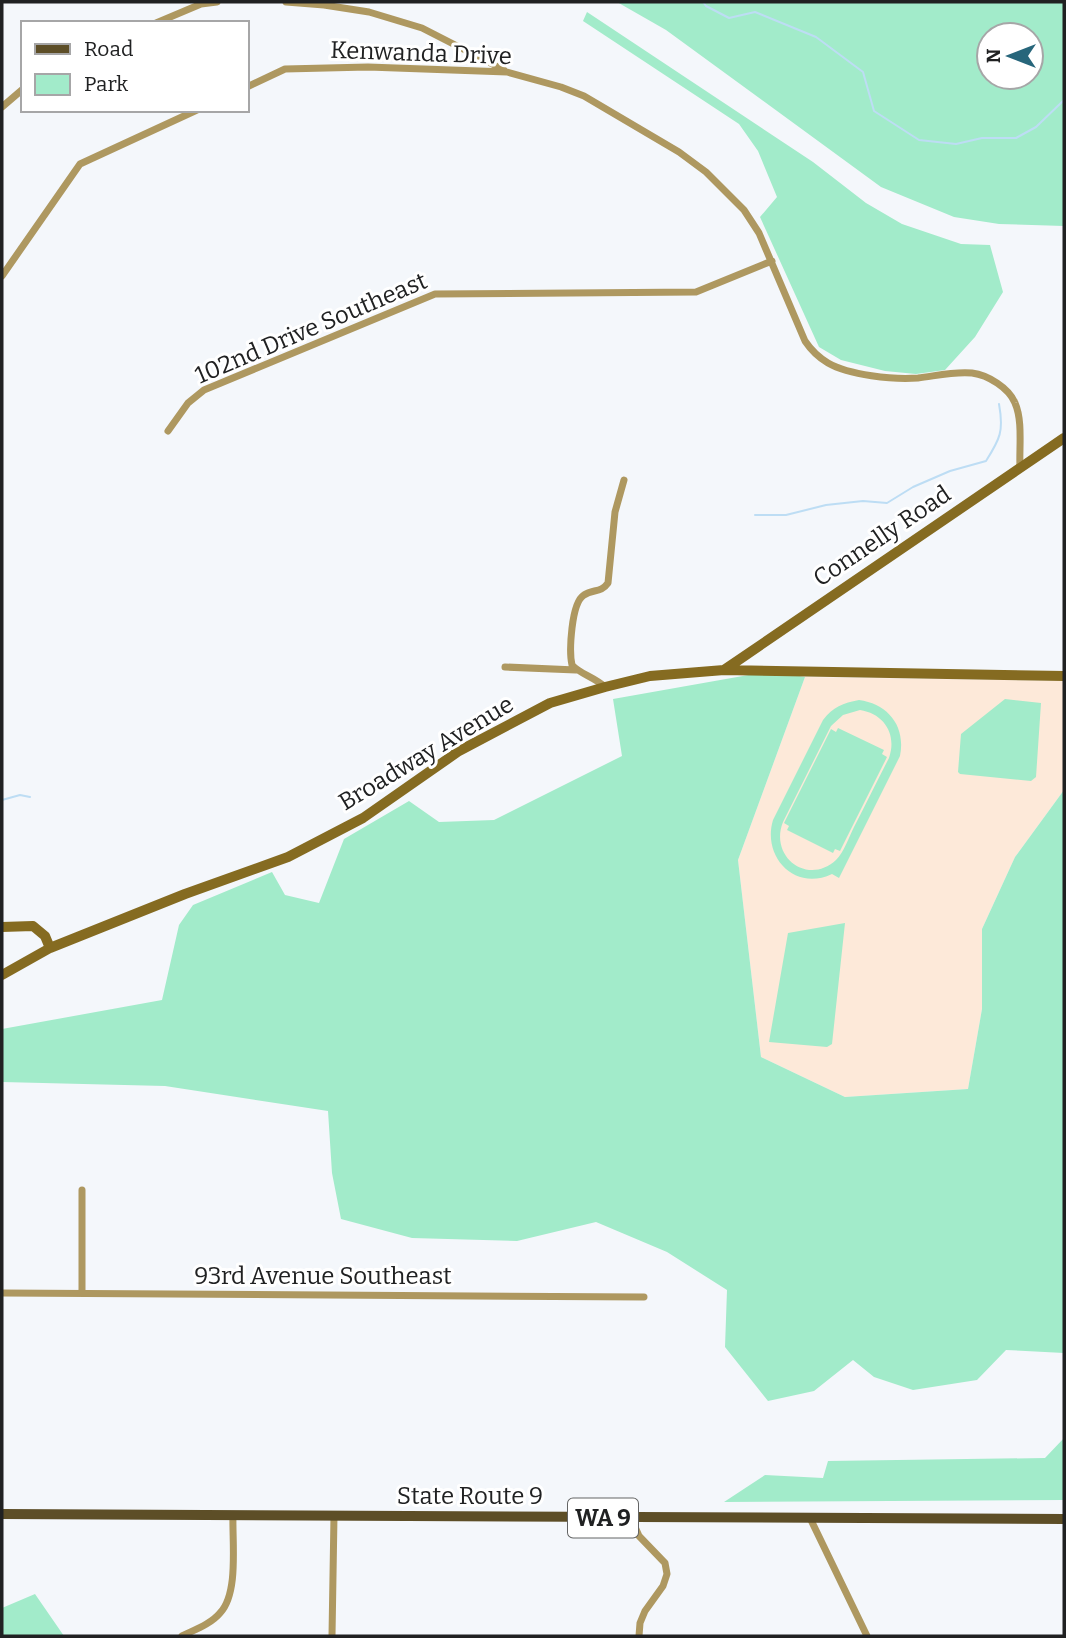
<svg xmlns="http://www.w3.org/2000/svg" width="1066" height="1638" font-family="Bitter,serif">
	<rect width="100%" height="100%" fill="#f4f7fb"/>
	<path fill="#fde9d9" d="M 805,677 L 1064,681 L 1064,790 L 1015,857 L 982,929 L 982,1009 L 968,1089 L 845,1097 L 761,1057 L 738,860 Z"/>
	<path fill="#a2ebca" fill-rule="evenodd" d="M 617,2 L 1064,2 L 1064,226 L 999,224 L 954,217 L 881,187 L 666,30 ZM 989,35 L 1031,35 L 1031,77 L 989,77 Z
		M 587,12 L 813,162 L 866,203 L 902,224 L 961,244 L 990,245 L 1003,292 L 975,337 L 945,370 L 916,374 L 885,371 L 841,360 L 819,347 L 760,217 L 777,197 L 758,151 L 739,124 L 583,21 Z
		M 771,671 L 805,677 L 738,860 L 761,1057 L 845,1097 L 968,1089 L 982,1009 L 982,929 L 1015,857 L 1064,790 L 1064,1380 L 1064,1353 L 1006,1350 L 977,1380 L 913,1390 L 874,1377 L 853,1360 L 814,1391 L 768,1401 L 725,1347 L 727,1290 L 667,1252 L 596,1222 L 517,1241 L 412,1238 L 341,1219 L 332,1173 L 328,1111 L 165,1086 L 2,1082 L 2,1029 L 162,1000 L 179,925 L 193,905 L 272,872 L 285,895 L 319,903 L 344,839 L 409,801 L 439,822 L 494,820 L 622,756 L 613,699 Z
		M 1005,699 L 1041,703 L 1036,777 L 1031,781 L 960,774 L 958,772 L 961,734 Z
		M 859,700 C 888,704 906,726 900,756 L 839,878 L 832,874 C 794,892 762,856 773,820 L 823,720 C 833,707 843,703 859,700 ZM 860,710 C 885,714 897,735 889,758 C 877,781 866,804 854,827 C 849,837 844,852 836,860 C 808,886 769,857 783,822 L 831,726 L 843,715 Z
		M 838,728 L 884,750 L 882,754 L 887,757 L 840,851 L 835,849 L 833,853 L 787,830 L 789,826 L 784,823 L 831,729 L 836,732 Z
		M 845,923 L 832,1044 L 827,1047 L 769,1042 L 788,933 Z
		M 1064,1438 L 1064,1500 L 724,1502 L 765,1475 L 823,1478 L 828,1461 L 1045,1458 Z
		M 35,1594 L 64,1636 L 2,1636 L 2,1608 Z"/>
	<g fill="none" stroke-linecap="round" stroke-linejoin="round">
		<path stroke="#bdddf4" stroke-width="2" d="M 703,2 L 706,6 L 729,18 L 755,12 L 816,37 L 863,72 L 874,111 L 919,140 L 956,144 L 982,138 L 1016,138 L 1036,127 L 1064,100
			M 755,515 L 786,515 L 826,505 L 863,501 L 887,503 L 913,487 L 950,471 L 986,461 C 1000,439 1004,431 999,404
			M 2,800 L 20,795 L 30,797"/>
		<path stroke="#ae9860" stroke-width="7" d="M 286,2 L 324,5 L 369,12 L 422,28 L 504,70
			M 156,23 L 201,4 L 217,2
			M 247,87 L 285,69 L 368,67 L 507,72 L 561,87 L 584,96 L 679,152 L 706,172 L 744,210 L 759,233 L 805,341 C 811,350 818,357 828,363 C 849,375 893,380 918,378 C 935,376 955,371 972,373 C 988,375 1009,388 1015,403 C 1023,421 1019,448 1020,468
			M 2,107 L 23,89
			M 2,276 L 80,164 L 197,110
			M 168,431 L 188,403 L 204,390 L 435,294 L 696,292 L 772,261
			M 505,667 L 576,670
			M 605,687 C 594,677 580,674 572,665 C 569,652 571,603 584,595 C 593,589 601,593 608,583 L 615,512 L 624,480
			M 2,1293 L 644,1297
			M 82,1293 L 82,1190
			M 631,1518 L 639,1536 L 665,1563 L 667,1574 L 663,1586 L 645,1611 L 640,1623 L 639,1636
			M 810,1518 L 867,1636
			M 182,1636 C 194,1630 211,1624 220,1613 C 239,1593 232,1542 233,1515
			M 332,1636 L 334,1516"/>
		<path stroke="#856b21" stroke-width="10" d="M 724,670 L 1064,438
			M 2,927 L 33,926 L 45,936 L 50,948
			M 2,975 L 50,948 L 185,894 L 288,857 L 363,818 L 459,751 L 550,703 L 605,687 L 650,676 L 724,670 L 1064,676"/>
		<path stroke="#5d4e27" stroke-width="10" d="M 2,1514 L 1064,1519"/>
	</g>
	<g text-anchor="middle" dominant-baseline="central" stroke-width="6" stroke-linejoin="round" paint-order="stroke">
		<rect fill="#fff" stroke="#636464" stroke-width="2" x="568" y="1498.5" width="70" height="39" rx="5"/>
		<g font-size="23" font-weight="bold" fill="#202122">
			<text x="603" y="1518">WA 9</text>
		</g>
		<g font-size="24" fill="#202122" stroke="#fff">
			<text transform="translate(421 53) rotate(2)">Kenwanda Drive</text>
			<text transform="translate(311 328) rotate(-23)">102nd Drive Southeast</text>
			<text transform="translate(882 536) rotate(-34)">Connelly Road</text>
			<text transform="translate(426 753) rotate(-31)">Broadway Avenue</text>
			<text x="323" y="1276">93rd Avenue Southeast</text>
			<text x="470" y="1496">State Route 9</text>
		</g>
	</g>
	<rect width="1066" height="1638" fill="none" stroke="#202122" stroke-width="7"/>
	<rect x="21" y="21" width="228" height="91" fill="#ffffff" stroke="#a6a6a7" stroke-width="2"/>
	<rect x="35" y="44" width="35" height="10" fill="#5d4e27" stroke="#a6a6a7" stroke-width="2"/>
	<text x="84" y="56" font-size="21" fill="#202122">Road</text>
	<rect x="35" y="74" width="35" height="21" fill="#a2ebca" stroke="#a6a6a7" stroke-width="2"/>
	<text x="84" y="91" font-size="21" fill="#202122">Park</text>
	<g transform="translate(1010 56) rotate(270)"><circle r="33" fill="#ffffff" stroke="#a6a6a7" stroke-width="2"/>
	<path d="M0-5L12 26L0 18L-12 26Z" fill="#27667b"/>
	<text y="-10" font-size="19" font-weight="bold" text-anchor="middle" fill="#202122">N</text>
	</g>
</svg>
